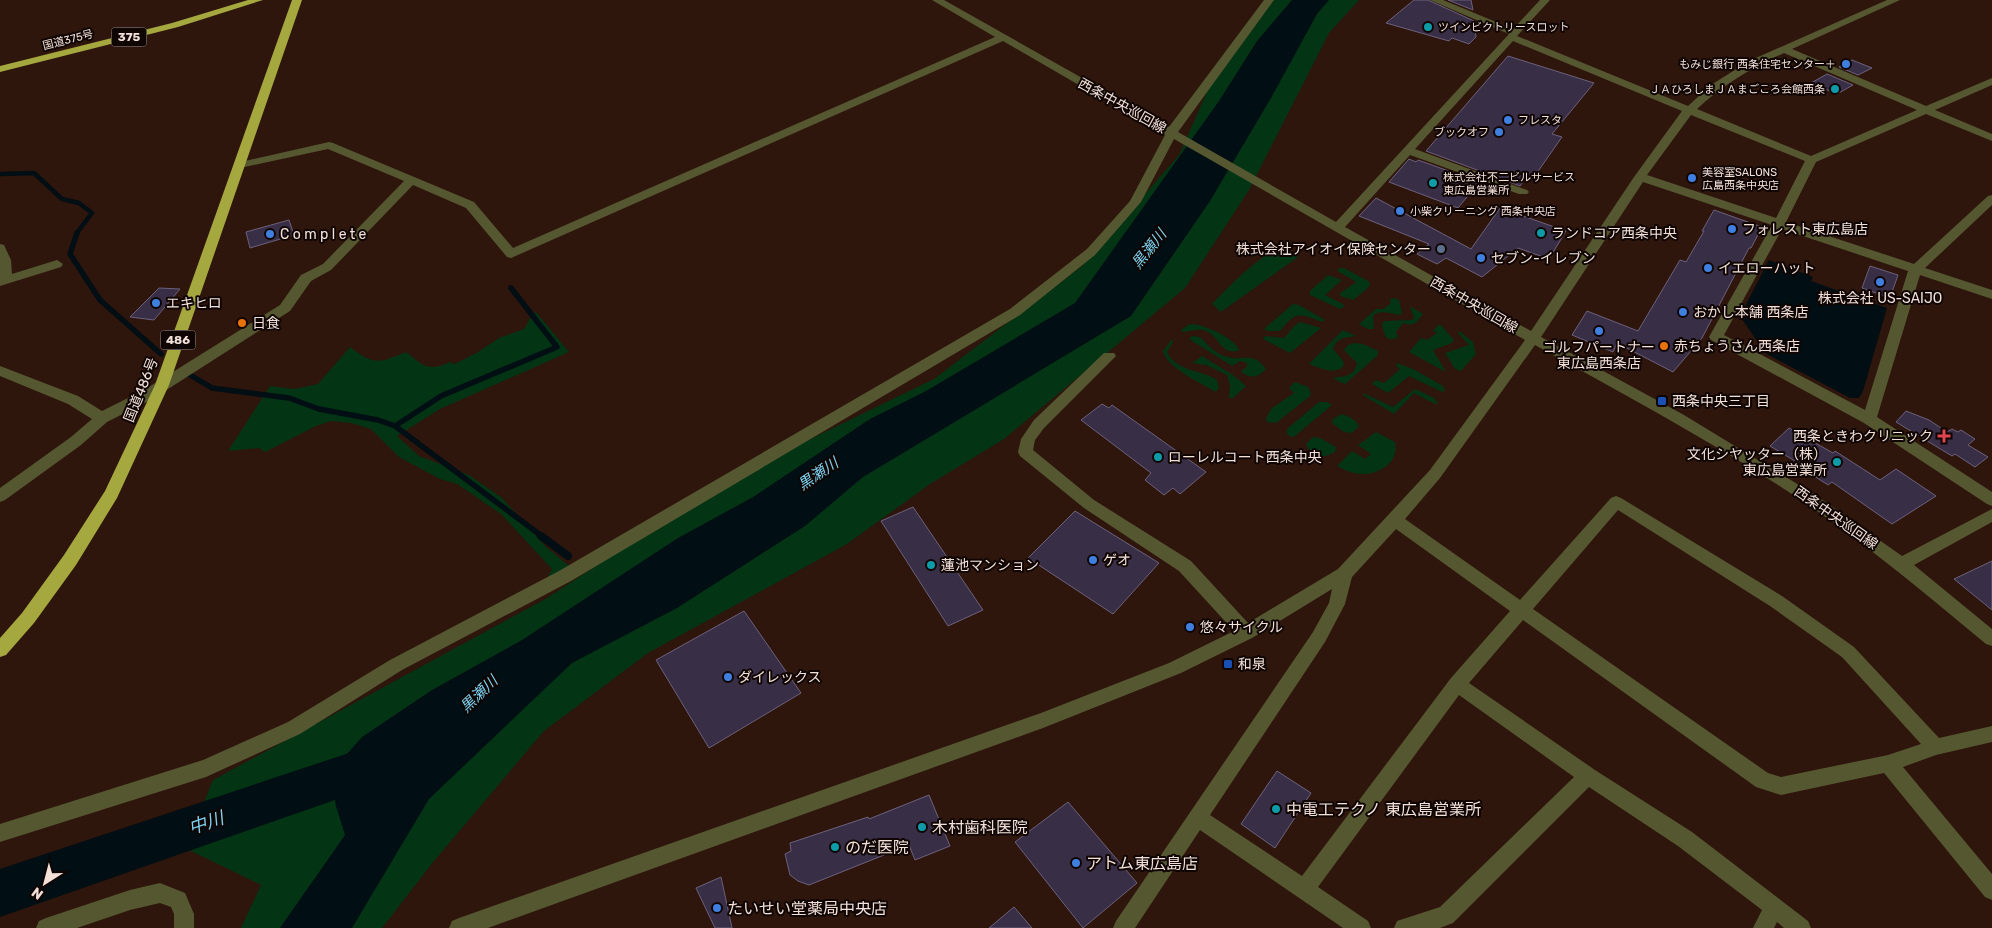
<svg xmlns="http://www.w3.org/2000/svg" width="1992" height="928" font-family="Rubik,'Noto Sans JP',sans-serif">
	<rect width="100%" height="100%" fill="#2f160c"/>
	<path fill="#033414" d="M 1270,0 L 1359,0 L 1329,33 L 1249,190 L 1185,288 L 1004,439 L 930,484 L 847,544 L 648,653 L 544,731 L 434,861 L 382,928 L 241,928 L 261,885 L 185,848 L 213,780 L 547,598 L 734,476 L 934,379 L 1082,266 L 1179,155 L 1217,69 Z
		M 1278,249 L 1298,257 L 1221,312 L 1212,304 C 1225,290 1261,254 1278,249 Z
		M 1340,268 L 1344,268 L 1368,281 L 1370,283 L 1368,288 L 1353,300 L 1340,296 L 1340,293 L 1355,283 L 1355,281 L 1339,272 L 1337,270 Z
		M 1328,275 L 1342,280 L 1325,295 L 1343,304 L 1344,307 L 1340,309 L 1310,295 L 1310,291 Z
		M 1394,298 L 1399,300 L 1402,313 L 1400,315 C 1391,314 1380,309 1373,316 L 1374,329 L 1368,329 L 1359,324 L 1376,309 L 1383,309 L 1391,303 L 1389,300 Z
		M 1293,304 L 1299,305 L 1325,320 L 1322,322 C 1299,313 1296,311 1280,331 L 1268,331 L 1264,329 Z
		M 1410,306 L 1423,314 C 1416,323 1415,327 1403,323 L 1396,332 L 1398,337 C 1386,344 1384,334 1382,324 L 1385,321 L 1412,320 L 1414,318 Z
		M 536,312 L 569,352 L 440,409 L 397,436 L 419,456 L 469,475 L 502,498 L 545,546 L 569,566 L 547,578 L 552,569 L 501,514 L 457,484 L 440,479 L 399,457 L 371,429 L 351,423 L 331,421 L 316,426 L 265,452 L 259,448 L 228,451 L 270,386 L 294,389 L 318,384 L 350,347 C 375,366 379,363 406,352 C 424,366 428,372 450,362 L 455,364 L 478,352 L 499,338 L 524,329 L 532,315 Z
		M 1300,322 L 1321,328 L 1290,353 L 1263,339 L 1265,336 L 1284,338 L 1295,325 Z
		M 1194,324 C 1206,326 1235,338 1239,350 C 1221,358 1219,333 1203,330 C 1195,329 1189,332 1183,332 L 1181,330 L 1188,325 Z
		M 1440,324 L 1454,340 L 1452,343 L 1433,350 L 1446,372 L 1409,352 L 1421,338 L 1427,340 L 1437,333 L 1433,330 Z
		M 1343,330 L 1356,336 C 1345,338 1337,337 1333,349 L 1344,362 L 1343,367 C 1333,375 1320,368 1309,364 Z
		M 1459,331 L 1473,342 L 1476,354 L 1461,371 L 1455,369 L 1445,353 L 1469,345 L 1458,333 Z
		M 1192,336 L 1200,337 C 1209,346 1215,354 1228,357 C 1243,362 1252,350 1266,369 C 1257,378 1252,379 1241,372 L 1247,366 L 1247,363 L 1240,361 L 1232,366 L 1189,339 Z
		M 1172,339 L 1173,342 L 1167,352 C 1177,372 1200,369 1217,380 L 1219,387 L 1216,392 C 1202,384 1166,367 1163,351 Z
		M 1354,343 L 1363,344 L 1378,351 L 1378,355 L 1345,384 L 1334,379 L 1335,377 C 1346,377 1355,375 1357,363 L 1344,350 L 1348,345 Z
		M 1202,356 L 1233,375 L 1246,386 L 1233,398 L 1229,398 L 1230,385 L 1227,375 L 1206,365 L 1192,363 Z
		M 1397,363 L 1415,370 L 1443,386 L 1445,390 L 1442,392 L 1409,376 L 1388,393 L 1372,384 L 1376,380 L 1384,383 L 1400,369 L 1396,366 Z
		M 1295,382 L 1308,387 L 1311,393 L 1309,397 L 1276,423 L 1267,422 L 1266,418 L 1272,408 L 1294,393 L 1289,388 Z
		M 1415,389 L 1434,398 L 1438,403 L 1435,404 L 1414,393 L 1394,414 L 1363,395 L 1363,393 L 1393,407 Z
		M 1319,402 L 1327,402 L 1332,405 L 1295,436 L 1290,437 L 1286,432 L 1288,428 Z
		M 1341,414 C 1349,416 1355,419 1359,426 L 1352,433 L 1344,432 L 1333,424 L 1332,420 Z
		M 1376,432 L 1395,442 C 1400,463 1378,475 1360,474 C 1352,473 1344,470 1337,466 L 1352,451 L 1365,459 L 1371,454 L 1358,445 Z
		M 1313,437 L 1320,438 L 1336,447 L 1335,452 C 1323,459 1312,458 1306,444 Z"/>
	<path fill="#010e13" d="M 1292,0 L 1329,0 L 1317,14 L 1271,98 L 1210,201 L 1131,316 L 863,477 L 805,526 L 677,608 L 572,663 L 429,799 L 352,928 L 280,928 L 345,835 L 336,806 L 330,773 L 362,737 L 432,690 L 522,640 L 678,538 L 753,497 L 870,419 L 926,391 L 1075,303 L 1219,101 L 1257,41 Z
		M 1769,260 L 1813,277 L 1811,281 L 1887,308 L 1863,391 L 1859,398 L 1850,398 L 1765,353 L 1740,316 Z"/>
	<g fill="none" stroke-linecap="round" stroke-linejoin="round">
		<path stroke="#010e13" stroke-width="4.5" d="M 0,174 L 34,173 L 62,199 L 79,203 L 92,213 L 76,234"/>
		<path stroke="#010e13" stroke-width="5.5" d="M 77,233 L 70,254 L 100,300 L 161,354
			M 190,375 L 212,388 L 289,398 L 319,409 L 378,420 L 395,426 L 543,537
			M 395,426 L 441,396 L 557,347 L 511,288"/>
		<path stroke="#010e13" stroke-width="8" d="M 541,536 L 568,556"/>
		<path fill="#010e13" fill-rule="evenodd" d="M 379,743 L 395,749 L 401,764 L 395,779 L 0,917 L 0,869 Z"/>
	</g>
	<path fill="#382e46" stroke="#6c617d" d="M 1414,0 L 1428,0 L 1474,21 L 1476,37 L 1469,44 L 1452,38 L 1449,41 L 1386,23 Z
		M 1448,0 L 1471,0 L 1473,10 Z
		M 1508,56 L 1594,83 L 1552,134 L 1562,137 L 1534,177 L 1528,175 L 1520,186 L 1426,151 Z
		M 1852,60 L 1872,68 L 1858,75 L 1839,67 Z
		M 1827,74 L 1853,85 L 1837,94 L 1811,83 Z
		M 1409,159 L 1416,162 L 1418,160 L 1479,182 L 1458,208 L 1389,182 Z
		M 1376,198 L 1471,249 L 1500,208 L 1566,231 L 1549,259 L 1518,248 L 1482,277 L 1446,258 L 1437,264 L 1417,254 L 1429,244 L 1359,216 Z
		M 1714,210 L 1762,227 L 1751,248 L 1749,248 L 1702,338 L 1673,372 L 1617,343 L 1613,352 L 1572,335 L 1587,311 L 1638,331 L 1680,260 L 1686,262 L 1704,231 L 1702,231 Z
		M 289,220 L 294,235 L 250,248 L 246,232 Z
		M 1870,266 L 1898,275 L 1890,298 L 1862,288 Z
		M 159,288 L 180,289 L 154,320 L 130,317 Z
		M 1102,404 L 1109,408 L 1112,405 L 1206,472 L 1180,494 L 1173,488 L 1164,495 L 1145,480 L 1151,473 L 1081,420 Z
		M 1906,411 L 1929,420 L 1947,432 L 1952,429 L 1958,432 L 1961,430 L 1975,439 L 1968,445 L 1988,457 L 1975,467 L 1955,454 L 1952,456 L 1896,422 Z
		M 1789,428 L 1833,453 L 1835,451 L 1880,480 L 1896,469 L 1936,496 L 1892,524 L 1832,482 L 1828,485 L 1808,472 L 1810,470 L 1770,446 Z
		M 913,507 L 983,610 L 948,626 L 881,521 Z
		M 1075,511 L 1159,563 L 1113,614 L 1028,558 Z
		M 1992,561 L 1992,610 L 1954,579 Z
		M 744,611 L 801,693 L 709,748 L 656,660 Z
		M 1277,771 L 1311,793 L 1275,848 L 1241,824 Z
		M 929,795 L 950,846 L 915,860 L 909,845 L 809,885 L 798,881 L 790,875 L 785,854 L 791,851 L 790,843 L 868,817 L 869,819 Z
		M 1068,802 L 1137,883 L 1083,928 L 1015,842 Z
		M 721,877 L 732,928 L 715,928 L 696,888 Z
		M 1014,907 L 1032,928 L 989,928 Z"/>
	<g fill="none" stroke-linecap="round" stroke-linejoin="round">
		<path fill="#555731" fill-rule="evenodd" d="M 932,0 L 944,0 L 1169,127 L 1264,0 L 1274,0 L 1178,132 L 1336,222 L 1509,34 L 1430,0 L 1443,0 L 1513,29 L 1540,0 L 1550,0 L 1517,36 L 1688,106 L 1711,85 L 1749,61 L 1887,0 L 1900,0 L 1792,49 L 1926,106 L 1992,78 L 1992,85 L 1935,110 L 1992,134 L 1992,141 L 1926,114 L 1816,162 L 1786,222 L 1914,264 L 1988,196 L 1992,195 L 1992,205 L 1925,268 L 1992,290 L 1992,299 L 1920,275 L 1877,417 L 1992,492 L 1992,506 L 1987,504 L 1864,423 L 1711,340 L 1709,337 L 1772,225 L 1643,182 L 1541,337 L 1684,415 L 1817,496 L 1902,556 L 1992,509 L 1992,522 L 1914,565 L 1992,629 L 1992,646 L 1986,644 C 1928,596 1870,547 1807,504 C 1720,446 1627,396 1535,345 L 1440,478 L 1405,519 L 1520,600 L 1611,498 L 1616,496 L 1621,498 L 1782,596 L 1854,647 L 1939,738 L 1992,726 L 1992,742 L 1936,755 L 1903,767 L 1992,874 L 1992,900 L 1985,897 L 1884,773 L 1781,795 L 1756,787 L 1523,620 L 1469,683 L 1595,770 L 1692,832 L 1808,921 L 1811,928 L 1784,928 L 1777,922 L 1774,928 L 1753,928 L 1762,910 L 1678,846 L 1589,787 L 1453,923 L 1440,928 L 1394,928 L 1397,921 L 1440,907 L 1574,777 L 1459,695 L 1318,887 L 1368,921 L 1371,928 L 1343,928 L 1200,830 L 1135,928 L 1113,928 L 1116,921 L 1313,632 L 1329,603 L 1332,589 L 1252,638 L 1181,673 L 1043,728 L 488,928 L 449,928 L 452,921 L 459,918 L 1041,713 L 1169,663 L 1234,631 L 1179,571 L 1084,508 L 1020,456 L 1018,452 L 1021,439 L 1034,420 L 1104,353 L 1114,353 L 1116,356 L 1044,428 L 1035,440 L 1033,450 L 1094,500 L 1191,561 L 1248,623 L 1338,569 L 1430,470 L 1525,340 L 1174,139 L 1141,202 L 1095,255 L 1020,315 L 571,581 L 402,670 L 300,734 L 206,777 L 0,842 L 0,824 L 203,760 L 288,722 L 390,660 L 559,571 L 1010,309 L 1087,249 L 1130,201 L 1165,135 L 1003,41 L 511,258 L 507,257 L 466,208 L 413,185 L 331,270 L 311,281 L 290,311 L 154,398 L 107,422 L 81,445 L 5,500 L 0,502 L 0,488 L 71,437 L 92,419 L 68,404 L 0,376 L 0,366 L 78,396 L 102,411 L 144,390 L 280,305 L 301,275 L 323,264 L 404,181 L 328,149 L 240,168 L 234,165 L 236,163 L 329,142 L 333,143 L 474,202 L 513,248 L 995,37 ZM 1513,41 L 1682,111 L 1634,177 L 1531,331 L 1345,227 L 1410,155 L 1519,194 L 1527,194 L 1529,192 L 1527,190 L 1415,149 ZM 1784,53 L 1917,110 L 1811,156 L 1697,109 C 1723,85 1751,68 1784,53 ZM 1691,115 L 1805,161 L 1776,218 L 1647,175 ZM 1782,229 L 1908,271 L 1865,410 L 1724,335 ZM 1618,510 L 1770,606 L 1842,657 L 1921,744 L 1888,755 L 1781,777 L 1768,773 L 1533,609 ZM 1396,529 L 1510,611 L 1451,678 L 1302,876 L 1210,815 L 1325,642 L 1345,604 L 1352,577 Z
			M 0,244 L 4,245 L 11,260 L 12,274 L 57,260 L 63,264 L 61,267 L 0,286 Z
			M 160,883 L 185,893 L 194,914 L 194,928 L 174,928 L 174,914 L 171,907 L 160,903 L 130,910 L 77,928 L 36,928 L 39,921 L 46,918 L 130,890 Z"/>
		<path fill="#a4a83f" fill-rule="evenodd" d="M 248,0 L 263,0 L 178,27 L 0,72 L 0,66 L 172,23 Z
			M 292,0 L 302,0 L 169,385 L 117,498 L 76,565 L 34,623 L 6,655 L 0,657 L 0,638 L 22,613 L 64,555 L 105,491 L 155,385 Z"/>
	</g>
	<g fill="#0f9aa8" stroke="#0f0503" stroke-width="2">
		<circle cx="1428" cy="27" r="5"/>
		<circle cx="1835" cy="89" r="5"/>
		<circle cx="1433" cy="183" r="5"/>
		<circle cx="1541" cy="233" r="5"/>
		<circle cx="1158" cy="457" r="5"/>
		<circle cx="1837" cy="462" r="5"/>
		<circle cx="931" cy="565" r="5"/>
		<circle cx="1276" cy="809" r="5"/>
		<circle cx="922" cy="827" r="5"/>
		<circle cx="835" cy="847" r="5"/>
	</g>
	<g fill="#3f7fe0" stroke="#0f0503" stroke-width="2">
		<circle cx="1846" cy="64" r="5"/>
		<circle cx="1508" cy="120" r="5"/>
		<circle cx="1499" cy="132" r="5"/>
		<circle cx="1692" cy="178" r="5"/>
		<circle cx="1400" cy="211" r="5"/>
		<circle cx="1732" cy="229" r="5"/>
		<circle cx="270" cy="234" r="5"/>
		<circle cx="1481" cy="258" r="5"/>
		<circle cx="1708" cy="268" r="5"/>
		<circle cx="1880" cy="282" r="5"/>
		<circle cx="156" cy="303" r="5"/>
		<circle cx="1683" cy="312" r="5"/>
		<circle cx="1599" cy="331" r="5"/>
		<circle cx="1093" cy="560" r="5"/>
		<circle cx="1190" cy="627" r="5"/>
		<circle cx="728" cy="677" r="5"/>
		<circle cx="1076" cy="863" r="5"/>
		<circle cx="717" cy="908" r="5"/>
	</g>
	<circle fill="#5c6f8a" stroke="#0f0503" stroke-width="2" cx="1441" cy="249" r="5"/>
	<g fill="#e8710a" stroke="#0f0503" stroke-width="2">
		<circle cx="242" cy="323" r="5"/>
		<circle cx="1664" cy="346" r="5"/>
	</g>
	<g fill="#1a4fb4" stroke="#0f0503" stroke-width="2">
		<rect x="1657" y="396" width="10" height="10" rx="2.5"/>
		<rect x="1223" y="659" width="10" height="10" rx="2.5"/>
	</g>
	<path fill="#e0444e" stroke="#0f0503" stroke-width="2" d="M1941.5 428.5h5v5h5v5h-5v5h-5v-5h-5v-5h5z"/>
	<g text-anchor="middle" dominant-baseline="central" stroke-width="4" stroke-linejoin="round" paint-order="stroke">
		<g font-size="11" fill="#f2e0d9" stroke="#0f0503" text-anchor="start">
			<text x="1438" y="27">ツインビクトリースロット</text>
			<text x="1836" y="64" text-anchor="end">もみじ銀行 西条住宅センター＋</text>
			<text x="1825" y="89" text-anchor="end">ＪＡひろしまＪＡまごころ会館西条</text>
			<text x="1518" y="120">フレスタ</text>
			<text x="1489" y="132" text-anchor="end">ブックオフ</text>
			<text x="1702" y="172">美容室SALONS<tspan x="1702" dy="13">広島西条中央店</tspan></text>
			<text x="1443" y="177">株式会社不二ビルサービス<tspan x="1443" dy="13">東広島営業所</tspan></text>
			<text x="1410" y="211">小柴クリーニング 西条中央店</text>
		</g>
		<g font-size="11" fill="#f2e0d9" stroke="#0f0503">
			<text transform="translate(68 40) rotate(-14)">国道375号</text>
		</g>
		<g fill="#0f0503" stroke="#ae9e99" stroke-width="1">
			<rect x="111.5" y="27.5" width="35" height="19" rx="4"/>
			<rect x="160.5" y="330.5" width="35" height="19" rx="4"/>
		</g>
		<g font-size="12" font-weight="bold" fill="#f2e0d9">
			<text x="129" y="37">375</text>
			<text x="178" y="340">486</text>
		</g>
		<g font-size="14" fill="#f2e0d9" stroke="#0f0503">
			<text transform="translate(1122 106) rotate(29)">西条中央巡回線</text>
			<text transform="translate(1474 305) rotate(30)">西条中央巡回線</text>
			<text transform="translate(141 390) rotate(-68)">国道486号</text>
			<text transform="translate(1836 518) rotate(35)">西条中央巡回線</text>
		</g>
		<g font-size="14" fill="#f2e0d9" stroke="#0f0503" text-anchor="start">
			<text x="1742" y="229">フォレスト東広島店</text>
			<text x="1551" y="233">ランドコア西条中央</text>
			<text x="280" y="234">C o m p l e t e</text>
			<text x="1431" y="249" text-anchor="end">株式会社アイオイ保険センター</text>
			<text x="1491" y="258">セブン-イレブン</text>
			<text x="1718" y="268">イエローハット</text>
			<text x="1880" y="298" text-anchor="middle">株式会社 US-SAIJO</text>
			<text x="166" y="303">エキヒロ</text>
			<text x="1693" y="312">おかし本舗 西条店</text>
			<text x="252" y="323">日食</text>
			<text x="1674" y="346">赤ちょうさん西条店</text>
			<text x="1599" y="347" text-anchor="middle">ゴルフパートナー<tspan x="1599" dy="16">東広島西条店</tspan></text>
			<text x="1672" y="401">西条中央三丁目</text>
			<text x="1933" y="436" text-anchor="end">西条ときわクリニック</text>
			<text x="1827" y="454" text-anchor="end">文化シヤッター（株）<tspan x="1827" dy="16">東広島営業所</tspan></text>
			<text x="1168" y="457">ローレルコート西条中央</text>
			<text x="1103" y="560">ゲオ</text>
			<text x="941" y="565">蓮池マンション</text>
			<text x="1200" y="627">悠々サイクル</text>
			<text x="1238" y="664">和泉</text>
			<text x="738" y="677">ダイレックス</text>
		</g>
		<g font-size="15" font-style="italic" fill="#7bd2f1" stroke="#0f0503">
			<text transform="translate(1149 249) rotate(-51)">黒瀬川</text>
			<text transform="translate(818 474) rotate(-34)">黒瀬川</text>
			<text transform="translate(479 694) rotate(-44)">黒瀬川</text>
		</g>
		<g font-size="16" fill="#f2e0d9" stroke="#0f0503" text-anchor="start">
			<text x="1286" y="809">中電工テクノ 東広島営業所</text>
			<text x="932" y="827">木村歯科医院</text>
			<text x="845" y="847">のだ医院</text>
			<text x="1086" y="863">アトム東広島店</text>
			<text x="727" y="908">たいせい堂薬局中央店</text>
		</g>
		<g font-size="18" font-style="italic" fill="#7bd2f1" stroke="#0f0503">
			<text transform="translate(206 823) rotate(-19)">中川</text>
		</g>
	</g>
	<g transform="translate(45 883) rotate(216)" stroke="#0f0503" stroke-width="4" paint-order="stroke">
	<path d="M0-4L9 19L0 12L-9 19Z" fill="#f2e0d9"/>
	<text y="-8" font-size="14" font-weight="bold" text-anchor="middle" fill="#f2e0d9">N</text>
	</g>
</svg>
